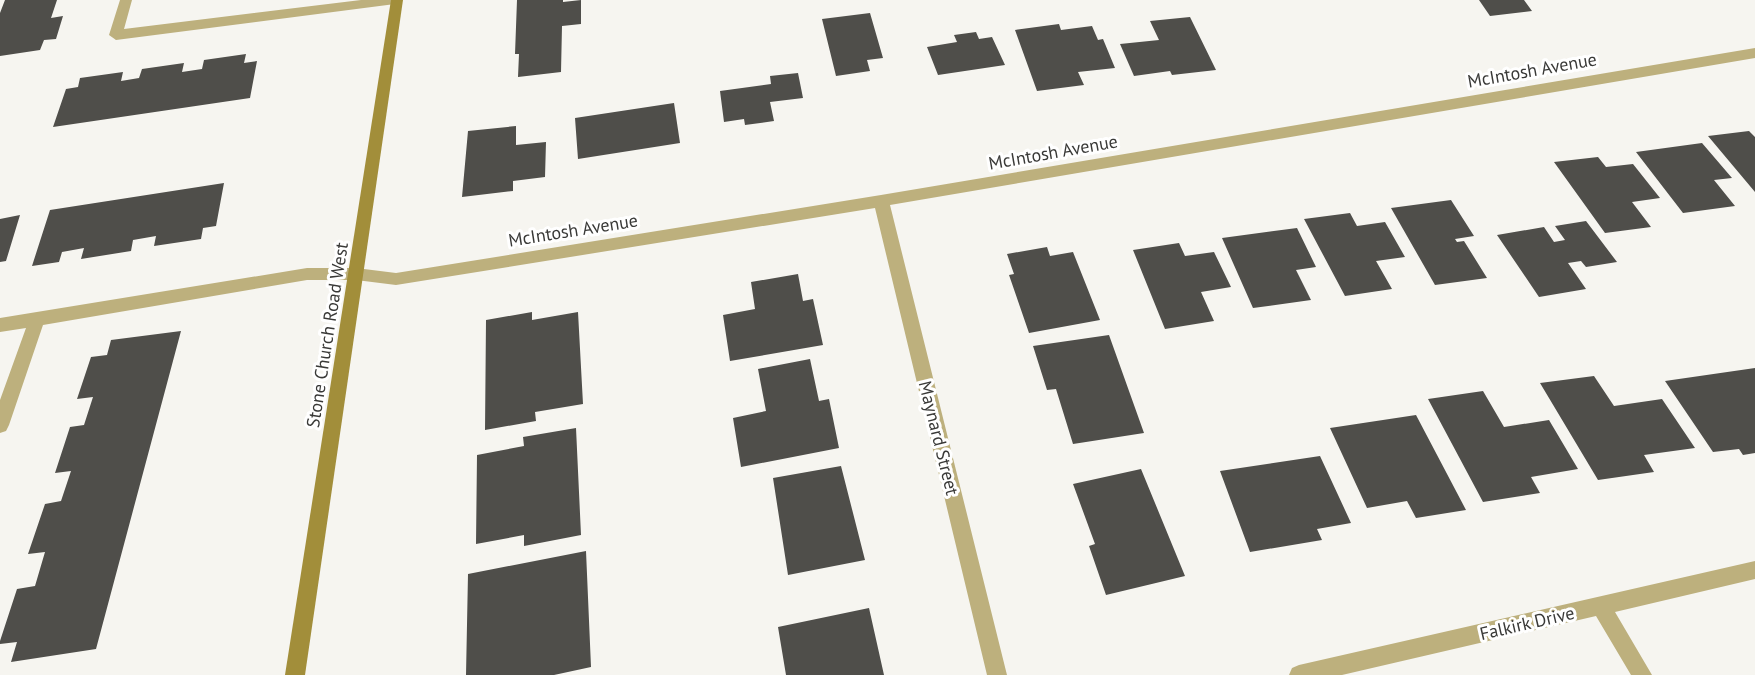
<svg xmlns="http://www.w3.org/2000/svg" width="1755" height="675" font-family="'PT Sans',sans-serif">
	<rect width="100%" height="100%" fill="#f6f5f0"/>
	<path fill="#4f4e4a" d="M 5,0 L 57,0 L 51,18 L 63,16 L 56,39 L 44,40 L 40,50 L 0,56 L 0,13 Z
		M 517,0 L 563,0 L 563,2 L 581,0 L 581,24 L 562,26 L 561,72 L 518,77 L 519,54 L 515,54 Z
		M 1479,0 L 1524,0 L 1532,11 L 1490,16 Z
		M 870,13 L 883,58 L 867,60 L 870,71 L 836,76 L 822,19 Z
		M 1190,17 L 1216,70 L 1172,75 L 1170,71 L 1134,76 L 1120,44 L 1159,40 L 1150,21 Z
		M 1059,24 L 1061,30 L 1092,26 L 1098,40 L 1103,39 L 1115,68 L 1078,72 L 1084,85 L 1037,91 L 1015,30 Z
		M 976,32 L 979,39 L 992,37 L 1005,65 L 938,75 L 927,47 L 957,42 L 954,35 Z
		M 246,54 L 244,63 L 257,61 L 250,98 L 53,127 L 66,89 L 78,87 L 80,78 L 123,72 L 121,81 L 139,78 L 142,69 L 184,63 L 182,72 L 202,69 L 204,60 Z
		M 798,73 L 803,98 L 770,102 L 774,121 L 745,125 L 744,119 L 724,122 L 720,91 L 771,84 L 770,76 Z
		M 674,103 L 680,143 L 578,159 L 575,118 Z
		M 516,126 L 516,145 L 546,142 L 545,177 L 513,181 L 513,191 L 462,197 L 468,131 Z
		M 1749,131 L 1755,137 L 1755,192 L 1708,136 Z
		M 1702,143 L 1732,178 L 1714,180 L 1735,206 L 1683,213 L 1636,152 Z
		M 1598,157 L 1606,167 L 1633,164 L 1660,198 L 1632,202 L 1651,227 L 1605,233 L 1554,162 Z
		M 224,183 L 216,226 L 203,228 L 201,239 L 154,246 L 156,236 L 133,240 L 131,251 L 81,259 L 84,248 L 62,252 L 59,262 L 32,266 L 50,210 Z
		M 1451,200 L 1474,236 L 1455,239 L 1457,242 L 1464,241 L 1487,278 L 1435,285 L 1391,208 Z
		M 1350,213 L 1357,226 L 1385,222 L 1405,257 L 1376,261 L 1392,289 L 1345,296 L 1304,219 Z
		M 20,215 L 6,261 L 0,262 L 0,219 Z
		M 1586,221 L 1617,262 L 1586,267 L 1581,261 L 1568,263 L 1586,289 L 1539,297 L 1497,235 L 1544,227 L 1554,242 L 1565,240 L 1555,226 Z
		M 1297,228 L 1316,267 L 1296,270 L 1311,300 L 1253,308 L 1222,238 Z
		M 1179,243 L 1185,256 L 1214,252 L 1231,287 L 1201,292 L 1214,321 L 1165,329 L 1133,250 Z
		M 1047,247 L 1050,256 L 1073,252 L 1100,320 L 1029,333 L 1009,275 L 1014,274 L 1007,254 Z
		M 798,274 L 803,301 L 813,299 L 823,345 L 730,361 L 723,315 L 755,309 L 751,282 Z
		M 532,312 L 532,320 L 578,312 L 583,404 L 535,412 L 536,421 L 485,430 L 486,320 Z
		M 181,331 L 96,649 L 11,662 L 17,642 L 0,644 L 0,641 L 17,589 L 35,586 L 45,552 L 28,554 L 45,504 L 61,501 L 71,471 L 55,473 L 70,427 L 84,425 L 93,397 L 77,399 L 91,357 L 107,355 L 111,340 Z
		M 1109,335 L 1144,433 L 1073,444 L 1056,389 L 1047,390 L 1033,346 Z
		M 810,359 L 819,401 L 829,399 L 839,448 L 741,467 L 733,418 L 766,411 L 758,369 Z
		M 1755,368 L 1755,453 L 1743,455 L 1739,449 L 1713,452 L 1665,381 Z
		M 1594,376 L 1614,406 L 1662,399 L 1695,448 L 1644,455 L 1654,472 L 1598,480 L 1540,383 Z
		M 1483,391 L 1504,427 L 1549,420 L 1578,469 L 1531,477 L 1540,493 L 1483,502 L 1428,399 Z
		M 1416,415 L 1466,510 L 1416,518 L 1407,501 L 1367,508 L 1330,428 Z
		M 576,428 L 581,535 L 524,546 L 524,535 L 476,544 L 477,455 L 524,446 L 523,437 Z
		M 1320,456 L 1351,523 L 1317,529 L 1322,540 L 1250,552 L 1220,471 Z
		M 841,466 L 865,560 L 788,575 L 773,478 Z
		M 1141,469 L 1185,576 L 1106,595 L 1089,546 L 1095,544 L 1073,484 Z
		M 586,551 L 591,667 L 554,675 L 466,675 L 468,574 Z
		M 869,608 L 884,675 L 786,675 L 778,627 Z"/>
	<g fill="none" stroke-linecap="round" stroke-linejoin="round">
		<path fill="#bdb07d" fill-rule="evenodd" d="M 120,0 L 132,0 L 124,29 L 361,0 L 401,0 L 395,4 L 116,40 L 109,35 Z
			M 307,268 L 356,268 L 362,269 L 364,274 L 362,279 L 356,280 L 307,280 L 43,325 L 9,425 L 6,431 L 0,433 L 0,400 L 26,328 L 0,332 L 0,318 Z"/>
		<path fill="#bdb07d" fill-rule="evenodd" d="M 1755,48 L 1755,58 L 890,205 L 1007,675 L 987,675 L 875,208 L 396,285 L 356,280 L 350,279 L 348,274 L 350,269 L 356,268 L 396,273 L 881,195 Z
			M 1755,561 L 1755,579 L 1615,612 L 1652,675 L 1631,675 L 1596,616 L 1342,675 L 1289,675 L 1292,668 L 1299,665 Z"/>
		<path fill="#a28e3a" fill-rule="evenodd" d="M 391,0 L 403,0 L 305,675 L 285,675 Z"/>
	</g>
	<g text-anchor="middle" dominant-baseline="central" stroke-width="6" stroke-linejoin="round" paint-order="stroke">
		<g font-size="18" fill="#393937" stroke="#fff">
			<text transform="translate(1532 70) rotate(-10)">McIntosh Avenue</text>
			<text transform="translate(1053 152) rotate(-10)">McIntosh Avenue</text>
			<text transform="translate(573 230) rotate(-9)">McIntosh Avenue</text>
			<text transform="translate(327 335) rotate(-81)">Stone Church Road West</text>
			<text transform="translate(939 438) rotate(76)">Maynard Street</text>
			<text transform="translate(1527 623) rotate(-13)">Falkirk Drive</text>
		</g>
	</g>
</svg>
